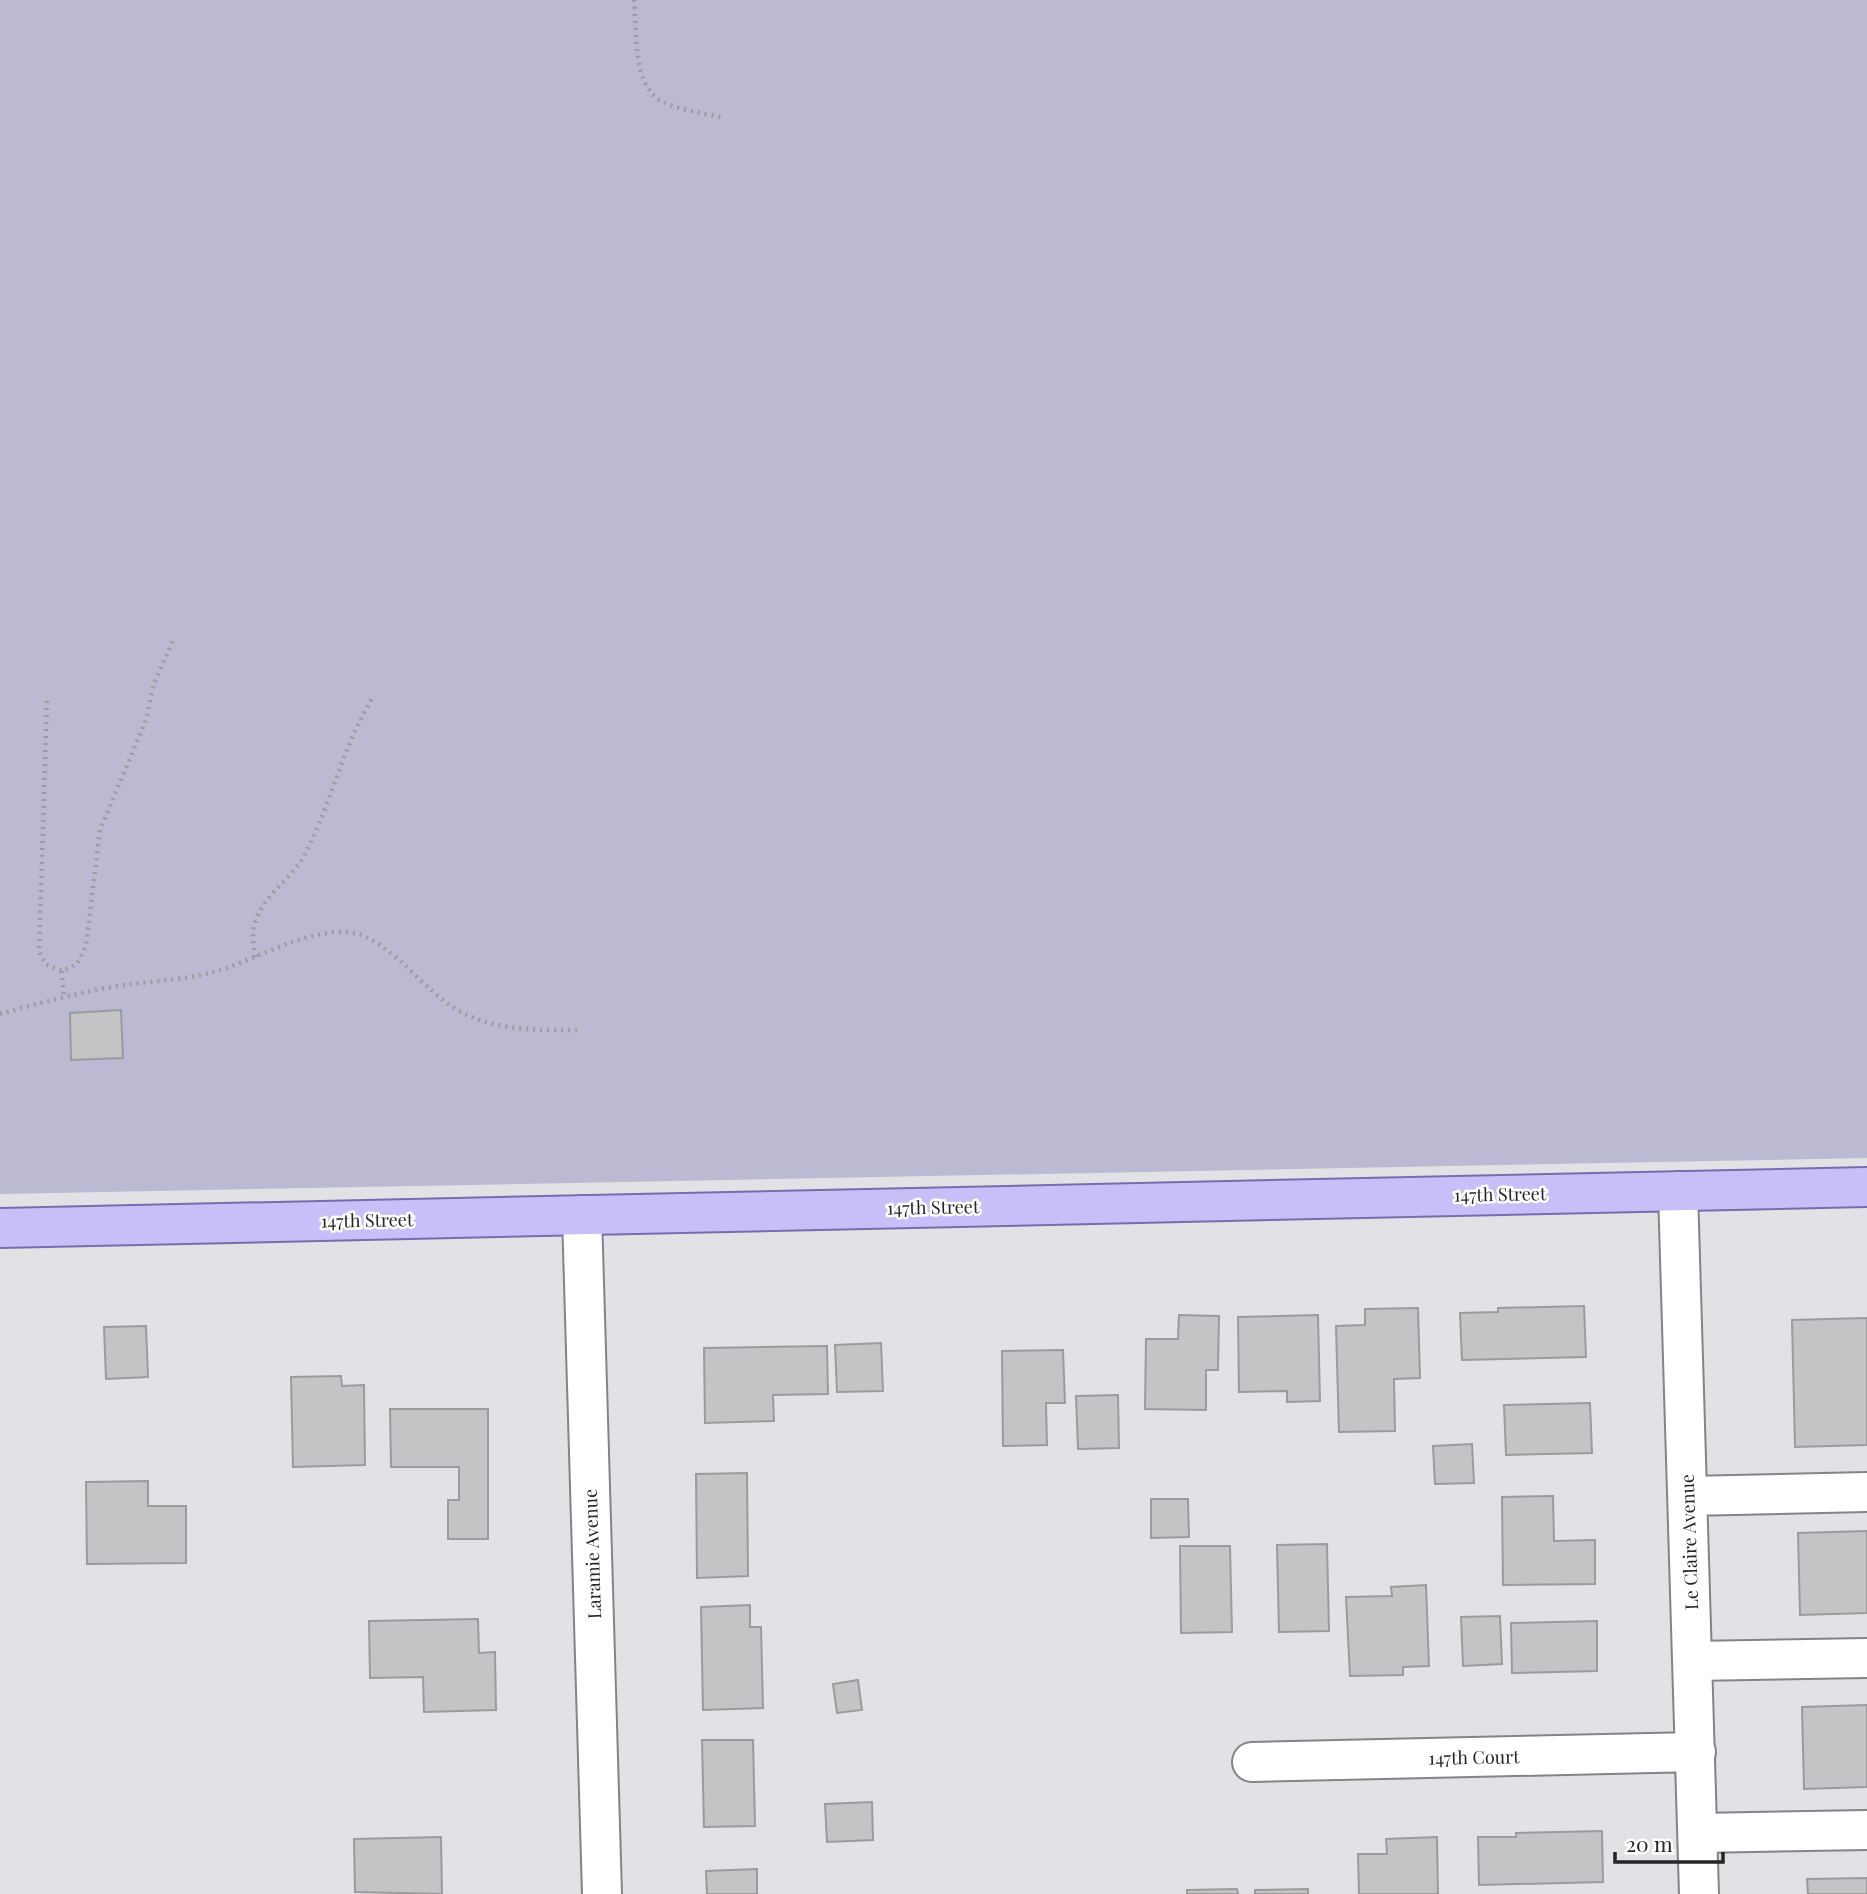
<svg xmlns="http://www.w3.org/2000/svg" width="1867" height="1894" font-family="'Playfair Display',serif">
	<rect width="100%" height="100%" fill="#e2e1e5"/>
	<path fill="#bcbad2" d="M 0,0 L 1867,0 L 1867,1158 L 0,1194 Z"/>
	<path fill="#c4c4c7" stroke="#9b9a9d" stroke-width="2" d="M 121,1010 L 123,1058 L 71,1060 L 70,1013 Z
		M 1584,1306 L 1586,1357 L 1462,1360 L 1460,1313 L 1498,1312 L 1498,1308 Z
		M 1418,1308 L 1420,1378 L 1394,1379 L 1395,1431 L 1339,1432 L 1336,1326 L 1365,1325 L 1365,1309 Z
		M 1179,1315 L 1219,1316 L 1218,1370 L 1206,1370 L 1206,1410 L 1145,1409 L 1146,1339 L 1178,1339 Z
		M 1318,1315 L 1320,1401 L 1287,1402 L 1287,1391 L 1239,1392 L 1238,1317 Z
		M 1867,1318 L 1867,1445 L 1795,1447 L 1792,1320 Z
		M 146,1326 L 148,1377 L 106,1379 L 104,1327 Z
		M 881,1343 L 883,1391 L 837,1392 L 835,1345 Z
		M 827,1346 L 828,1394 L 773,1395 L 774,1421 L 705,1423 L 704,1348 Z
		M 1063,1350 L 1065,1403 L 1046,1403 L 1047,1445 L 1003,1446 L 1002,1351 Z
		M 341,1376 L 342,1386 L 364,1385 L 365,1465 L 293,1467 L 291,1377 Z
		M 1118,1395 L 1119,1448 L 1078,1449 L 1076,1396 Z
		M 1590,1403 L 1592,1453 L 1506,1455 L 1504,1405 Z
		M 390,1409 L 488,1409 L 488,1539 L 448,1539 L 448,1500 L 459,1500 L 459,1467 L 391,1467 Z
		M 1472,1444 L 1474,1483 L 1435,1484 L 1433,1446 Z
		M 747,1473 L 748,1576 L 697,1578 L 696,1474 Z
		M 148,1481 L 148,1506 L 186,1506 L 186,1563 L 87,1564 L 86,1482 Z
		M 1553,1496 L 1554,1541 L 1595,1540 L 1595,1584 L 1503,1585 L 1502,1497 Z
		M 1151,1499 L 1188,1499 L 1189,1537 L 1151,1538 Z
		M 1867,1531 L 1867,1613 L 1800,1615 L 1798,1533 Z
		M 1327,1544 L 1329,1631 L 1279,1632 L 1277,1545 Z
		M 1180,1546 L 1230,1546 L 1232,1632 L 1181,1633 Z
		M 1426,1585 L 1429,1666 L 1403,1667 L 1403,1675 L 1350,1676 L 1346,1597 L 1392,1596 L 1391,1587 Z
		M 750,1605 L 750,1627 L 761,1627 L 763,1708 L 703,1710 L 701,1607 Z
		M 1500,1616 L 1502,1664 L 1463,1666 L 1461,1617 Z
		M 478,1619 L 479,1653 L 495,1652 L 496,1710 L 424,1712 L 423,1677 L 370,1678 L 369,1621 Z
		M 1597,1621 L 1597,1671 L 1512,1673 L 1511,1623 Z
		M 858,1680 L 862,1710 L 837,1713 L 833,1684 Z
		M 1867,1705 L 1867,1787 L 1804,1789 L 1802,1707 Z
		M 702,1740 L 753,1740 L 755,1826 L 704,1827 Z
		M 872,1802 L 873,1840 L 827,1842 L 825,1804 Z
		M 1602,1831 L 1603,1882 L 1479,1885 L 1478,1837 L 1516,1837 L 1516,1833 Z
		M 441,1837 L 442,1894 L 355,1892 L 354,1839 Z
		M 1437,1837 L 1438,1894 L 1359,1894 L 1358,1854 L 1387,1854 L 1386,1839 Z
		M 757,1869 L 757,1894 L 707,1894 L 706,1871 Z
		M 1867,1878 L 1867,1894 L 1808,1894 L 1807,1879 Z
		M 1237,1889 L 1238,1894 L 1187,1894 L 1187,1890 Z
		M 1308,1889 L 1308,1894 L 1255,1894 L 1255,1890 Z"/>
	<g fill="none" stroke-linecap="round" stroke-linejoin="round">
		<defs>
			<path id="minor" d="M 1678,1191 L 1699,1894
				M 582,1215 L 602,1894
				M 1688,1496 L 1867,1492
				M 1693,1661 L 1867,1658
				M 1252,1762 L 1696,1752
				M 1698,1833 L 1867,1830"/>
			<path id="major" d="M 0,1228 L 1867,1187"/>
		</defs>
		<use href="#minor" stroke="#848487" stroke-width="42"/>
		<use href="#major" stroke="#786dac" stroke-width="42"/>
		<path stroke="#9c9c9f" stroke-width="4.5" stroke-dasharray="2 5" stroke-linecap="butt" d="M 634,0 C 637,28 632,85 661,101 C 678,110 704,113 724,118
			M 47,701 L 39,951 L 45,964 L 62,971 L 77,964 L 86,946 L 100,830 L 146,720 L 154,683 L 173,640
			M 256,957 C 253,943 251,933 256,920 C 265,893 291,880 304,856 C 332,803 341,749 373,697
			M 62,971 L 64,997
			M 0,1014 C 41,1003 83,991 125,985 C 153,981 181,980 209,973 C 252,963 308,926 352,933 C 389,938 425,993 459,1011 C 496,1031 538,1030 578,1030"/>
		<use href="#minor" stroke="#fff" stroke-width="38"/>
		<use href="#major" stroke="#c9bff8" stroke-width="38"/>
	</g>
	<g text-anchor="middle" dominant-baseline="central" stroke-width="5" stroke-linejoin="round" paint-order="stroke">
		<g font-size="18" fill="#252527" stroke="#fff">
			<text transform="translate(1500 1194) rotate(-1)">147th Street</text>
			<text transform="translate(933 1207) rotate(-1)">147th Street</text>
			<text transform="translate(367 1220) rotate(-1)">147th Street</text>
			<text transform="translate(1689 1542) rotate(-92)">Le Claire Avenue</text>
			<text transform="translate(592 1554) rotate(-92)">Laramie Avenue</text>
			<text transform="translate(1474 1757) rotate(-1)">147th Court</text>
		</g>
	</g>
	<path d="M1615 1852v10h108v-10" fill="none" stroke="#252527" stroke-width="3.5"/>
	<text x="1626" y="1852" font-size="21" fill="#252527" stroke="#ffffff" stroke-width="5" paint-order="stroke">20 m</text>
</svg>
